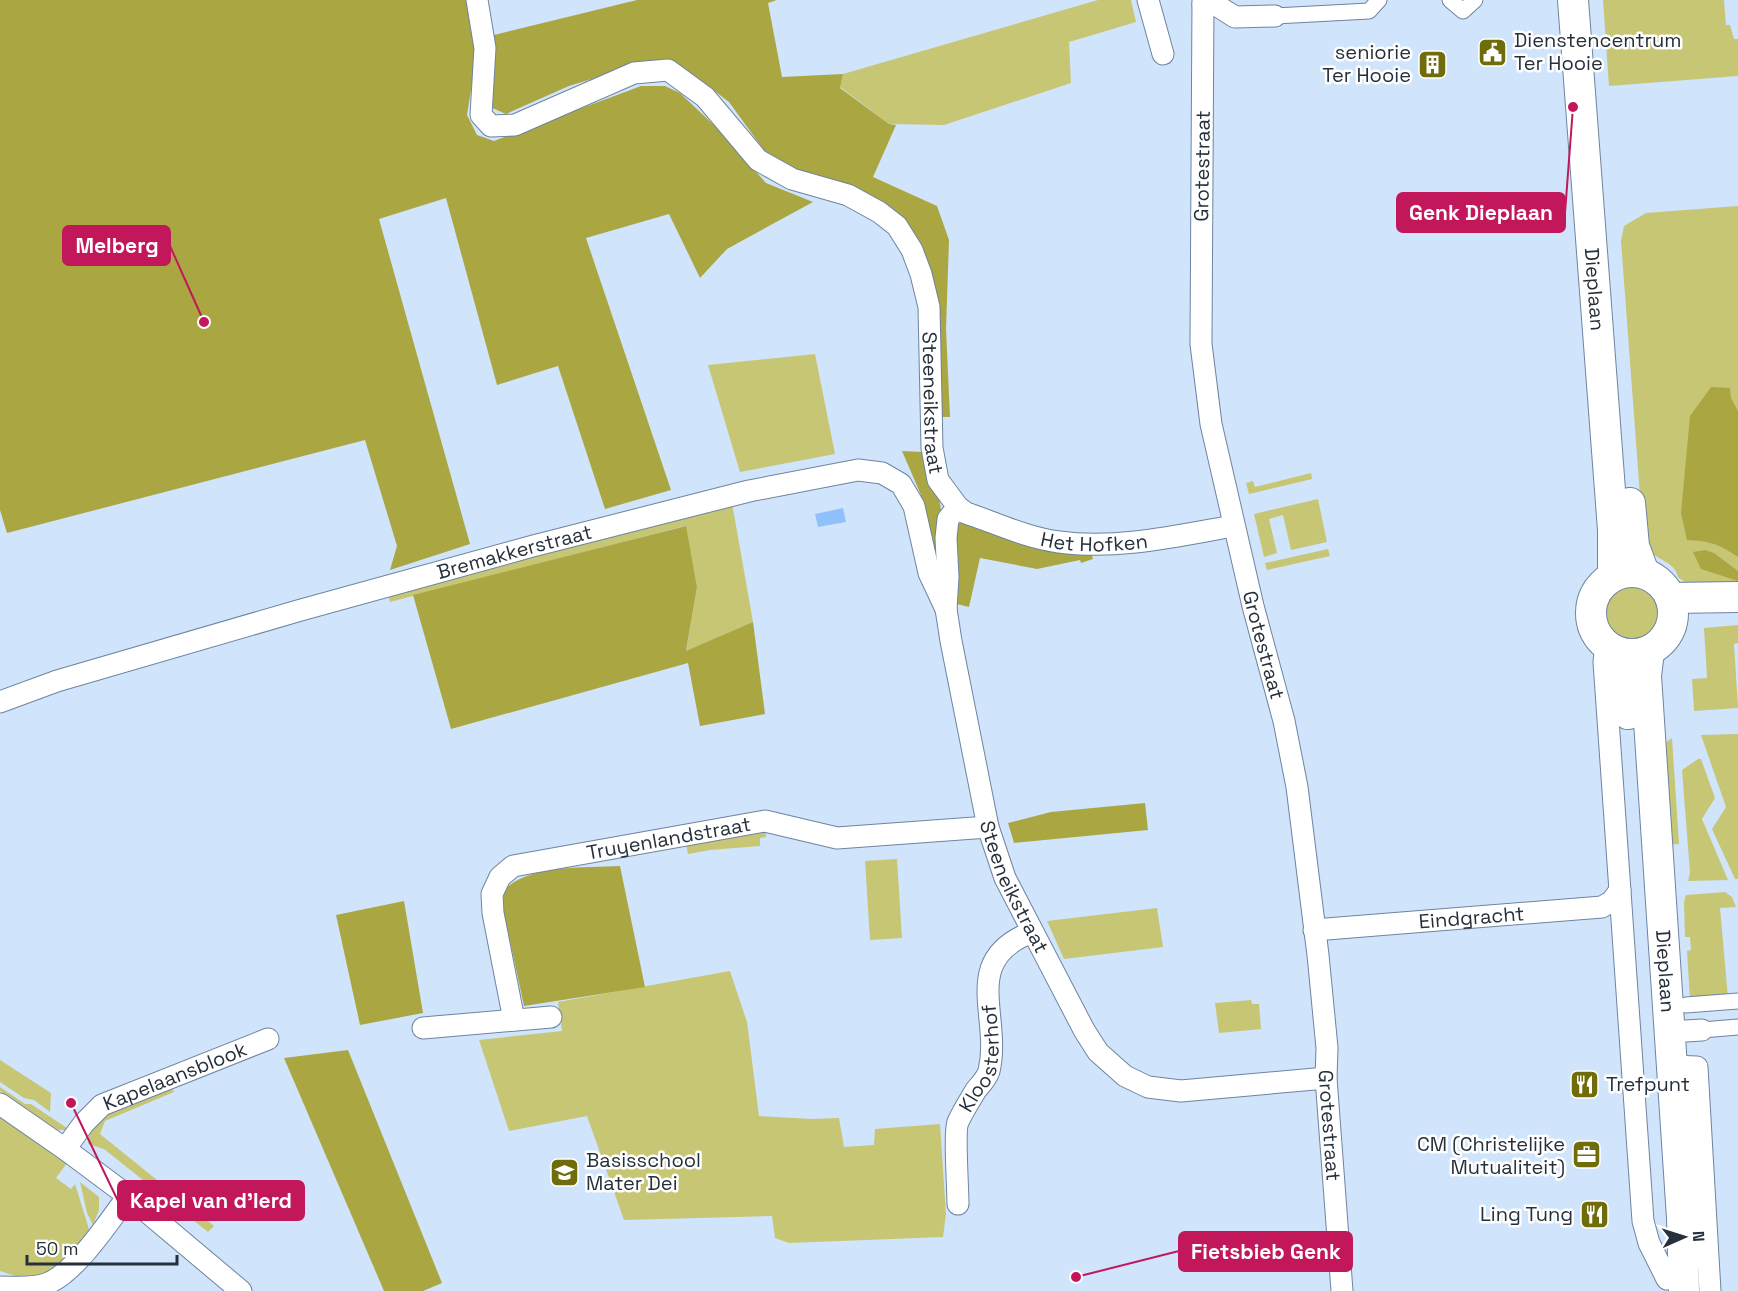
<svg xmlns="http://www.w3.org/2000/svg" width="1738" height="1291" font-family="'Space Grotesk',sans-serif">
	<rect width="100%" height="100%" fill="#d0e4fc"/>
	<path fill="#c7c674" d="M 1098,0 L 1131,0 L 1136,22 L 1069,42 L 1071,83 L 944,125 L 889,124 L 840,87 L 843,74 Z
		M 1603,0 L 1724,0 L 1726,25 L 1730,25 L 1734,39 L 1738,39 L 1738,76 L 1609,86 Z
		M 1738,206 L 1738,591 L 1687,584 L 1678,577 C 1675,562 1657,560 1649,550 C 1647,546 1645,540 1643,536 L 1621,241 L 1624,226 L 1646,213 Z
		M 815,354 L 835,454 L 740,472 L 708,365 Z
		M 1311,473 L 1312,479 L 1249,494 L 1246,483 L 1253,481 L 1255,487 Z
		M 1318,499 L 1327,542 L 1291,550 L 1283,515 L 1269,519 L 1277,553 L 1264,557 L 1254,514 Z
		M 732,503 L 753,622 L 686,652 L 697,587 L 685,526 L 390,602 L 389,598 L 393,593 Z
		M 1328,549 L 1330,556 L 1267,570 L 1265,563 Z
		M1600 613a30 30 0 1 1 60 0a30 30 0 1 1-60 0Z
		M 1738,625 L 1738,643 L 1734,644 L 1738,708 L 1694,711 L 1692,679 L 1707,678 L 1704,628 Z
		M 1738,734 L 1738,879 L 1735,879 L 1712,829 L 1726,807 L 1701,735 Z
		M 1672,738 L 1679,844 L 1662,845 L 1661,746 Z
		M 1698,759 L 1701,759 L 1715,798 L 1702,819 L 1728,880 L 1688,881 L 1690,873 L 1682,770 Z
		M 766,832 L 766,837 L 760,838 L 760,846 L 710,850 L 688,854 L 686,843 Z
		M 897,859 L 902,938 L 870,940 L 865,861 Z
		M 1725,892 L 1732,897 L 1736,907 L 1720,908 L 1728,998 L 1690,1000 L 1687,951 L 1691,950 L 1690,937 L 1685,937 L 1684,902 L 1686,895 Z
		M 1157,908 L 1163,947 L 1064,959 L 1047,921 Z
		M 730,971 L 747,1022 L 759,1116 L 813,1119 L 839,1118 L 844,1147 L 874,1145 L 875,1129 L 940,1124 L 946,1214 L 943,1237 L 789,1243 L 775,1238 L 772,1216 L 624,1220 L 587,1116 L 509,1131 L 479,1040 L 562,1031 L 558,1002 Z
		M 1251,1000 L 1252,1004 L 1259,1004 L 1261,1029 L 1219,1033 L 1215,1003 Z
		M 0,1060 L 51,1093 L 50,1112 L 34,1100 L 24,1098 L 0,1082 Z
		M 170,1085 L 174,1092 L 105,1121 L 100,1134 L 214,1226 L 208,1232 L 104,1149 L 88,1144 L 90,1132 L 97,1117 Z
		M 0,1087 L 25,1104 L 31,1104 L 70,1130 L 58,1130 L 0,1091 Z
		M 0,1117 L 67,1163 L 56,1178 L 71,1189 L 75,1184 L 89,1229 C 79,1243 51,1276 32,1278 C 21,1279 10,1274 0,1271 Z
		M 80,1182 L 99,1197 L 99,1210 L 93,1225 L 87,1213 Z"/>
	<path fill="#aaa742" d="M 0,0 L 469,0 L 478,46 L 467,115 L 477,135 L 494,141 L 641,86 L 665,86 L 680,93 L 719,130 L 766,183 L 813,202 L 727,249 L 700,278 L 669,214 L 586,238 L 671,490 L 605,509 L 558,366 L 497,385 L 446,198 L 379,219 L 470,544 L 390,570 L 397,546 L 365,440 L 7,533 L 0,510 Z
		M 637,0 L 777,0 L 768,3 L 782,77 L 843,74 L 840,88 L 889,124 L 896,125 L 873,177 L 937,206 L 949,240 L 946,329 L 950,417 L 937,417 L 919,244 L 796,173 L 766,153 L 729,102 L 683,67 L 657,60 L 631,67 L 569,86 L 506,114 L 490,107 L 494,72 L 494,35 Z
		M 1711,387 L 1730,388 L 1731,398 L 1738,411 L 1738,557 C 1719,544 1710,541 1687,540 L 1681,513 L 1690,416 Z
		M 902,451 L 923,452 L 938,491 L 942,516 L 943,566 L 935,569 L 921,495 Z
		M 962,521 L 1090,548 L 1093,559 L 1081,563 L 1080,560 L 1037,569 L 980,558 L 969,607 L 957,604 C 955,581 944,536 962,521 Z
		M 686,526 L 697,587 L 686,651 L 753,622 L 765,714 L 700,726 L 688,663 L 451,729 L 413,595 Z
		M 1705,550 L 1714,553 L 1738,571 L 1738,581 L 1701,569 L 1693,552 Z
		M 1145,803 L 1148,830 L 1014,843 L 1008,823 L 1051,812 Z
		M 620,866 L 645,987 L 524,1006 L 503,908 L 504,890 C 530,864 585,868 620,866 Z
		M 404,901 L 423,1013 L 360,1025 L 336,915 Z
		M 348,1050 L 442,1283 L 423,1291 L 384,1291 L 284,1058 Z"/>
	<path fill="#91c1fc" d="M 843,508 L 846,522 L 818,527 L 815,514 Z"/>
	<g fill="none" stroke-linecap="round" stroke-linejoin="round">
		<defs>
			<path id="pedestrian" d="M 1450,0 L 1463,11 L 1475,0
				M 1275,16 L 1369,11 L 1379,0
				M 1686,1005 L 1738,1001
				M 1702,1030 L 1738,1027"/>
			<g id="minor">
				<path id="s1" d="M 477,0 L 485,48 L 481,115 L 491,126 L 515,125 L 634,73 L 668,70 L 705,97 L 758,160 L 792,179 L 848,195 L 879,212 L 897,226 L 912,250 L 921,274 L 929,307 L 932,448 L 938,480 L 958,507 L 966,513 C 996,523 1027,538 1059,542 C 1116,550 1177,536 1233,526"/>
				<path d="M 1148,0 L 1163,54"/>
				<path id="s2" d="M 1203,0 L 1201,344 L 1211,424 L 1253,606 L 1284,721 L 1297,787 L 1318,955 L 1327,1048 L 1326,1078 L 1342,1291"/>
				<path d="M 1203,5 L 1216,5 L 1235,17 L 1275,16"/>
				<path id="s3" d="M 958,507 L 948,519 L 946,538 L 948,577 L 946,609 L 951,641 L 988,827 L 1005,878 L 1084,1030 L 1098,1052 L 1125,1076 L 1148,1087 L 1181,1091 L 1326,1078"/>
				<path d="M 1606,645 L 1604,662 L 1643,1221 L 1649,1243 L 1667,1279"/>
				<path id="s4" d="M 0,702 L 57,681 L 301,610 L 533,546 L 749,491 L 858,470 L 882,473 L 901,484 L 914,506 L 929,573 L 946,609"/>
				<path id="s5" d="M 1314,930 L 1602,907 L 1612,901 L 1620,890"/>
				<path id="s6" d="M 514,1020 L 493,913 L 492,894 L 500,877 L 513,866 L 765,821 L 837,838 L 988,827"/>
				<path d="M 423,1028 L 551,1017"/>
				<path d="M 1669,1032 L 1702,1030"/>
				<path d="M 1672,1066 L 1697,1067 L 1710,1291"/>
				<path d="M 0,1104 L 65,1149 L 128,1196 L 241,1291"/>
				<path id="s7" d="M 65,1149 L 84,1123 L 102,1105 L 268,1039"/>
				<path id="s8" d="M 958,1204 C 958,1189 954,1131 958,1122 C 963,1111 970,1100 976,1090 C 981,1084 987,1078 989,1071 C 1002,1016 959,960 1032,932"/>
				<path d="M 0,1287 C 15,1287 32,1289 46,1284 C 75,1274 110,1220 128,1196"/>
			</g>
			<g id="secondary">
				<path id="s9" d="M 1573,0 L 1613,530 L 1613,576"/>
				<path d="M 1630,503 L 1634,546 L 1644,573"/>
				<circle cx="1632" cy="613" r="41"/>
				<path d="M 1671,598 L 1738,597"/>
				<path id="s10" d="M 1649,651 L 1646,676 L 1682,1218 L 1684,1291"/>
				<path d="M 1618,652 L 1625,675 L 1628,714"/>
			</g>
		</defs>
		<use href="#pedestrian" stroke="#6e849f" stroke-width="17"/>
		<use href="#minor" stroke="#6e849f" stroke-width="23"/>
		<use href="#secondary" stroke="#6e849f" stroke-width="32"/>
		<use href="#pedestrian" stroke="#fff" stroke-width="15"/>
		<use href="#minor" stroke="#fff" stroke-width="21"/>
		<use href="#secondary" stroke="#fff" stroke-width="30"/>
	</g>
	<defs>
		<symbol id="civic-square" viewBox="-11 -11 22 22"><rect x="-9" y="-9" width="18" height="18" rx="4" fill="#6f6c09" stroke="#fff"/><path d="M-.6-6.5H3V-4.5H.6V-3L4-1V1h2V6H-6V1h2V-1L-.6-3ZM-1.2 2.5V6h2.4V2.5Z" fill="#fff"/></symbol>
		<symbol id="building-square" viewBox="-11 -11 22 22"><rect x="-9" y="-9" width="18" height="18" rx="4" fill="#6f6c09" stroke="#fff"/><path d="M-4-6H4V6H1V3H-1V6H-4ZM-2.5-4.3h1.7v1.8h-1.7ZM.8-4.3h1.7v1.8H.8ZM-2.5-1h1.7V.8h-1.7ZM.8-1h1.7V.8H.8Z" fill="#fff"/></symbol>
		<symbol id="restaurant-square" viewBox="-11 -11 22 22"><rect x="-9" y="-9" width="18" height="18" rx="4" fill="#6f6c09" stroke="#fff"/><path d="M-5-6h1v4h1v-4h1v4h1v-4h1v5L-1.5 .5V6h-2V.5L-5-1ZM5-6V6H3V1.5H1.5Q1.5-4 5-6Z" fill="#fff"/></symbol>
		<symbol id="office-square" viewBox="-11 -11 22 22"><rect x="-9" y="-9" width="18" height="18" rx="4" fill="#6f6c09" stroke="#fff"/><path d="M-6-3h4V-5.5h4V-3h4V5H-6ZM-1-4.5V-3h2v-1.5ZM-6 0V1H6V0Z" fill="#fff"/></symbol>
		<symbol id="school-square" viewBox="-11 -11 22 22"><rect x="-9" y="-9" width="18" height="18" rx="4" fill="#6f6c09" stroke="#fff"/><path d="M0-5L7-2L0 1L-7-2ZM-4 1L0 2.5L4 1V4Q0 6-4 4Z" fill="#fff"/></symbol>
	</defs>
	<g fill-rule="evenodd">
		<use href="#civic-square" x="1476" y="36" width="33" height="33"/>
		<use href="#building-square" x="1416" y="48" width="33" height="33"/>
		<use href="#restaurant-square" x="1568" y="1068" width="33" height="33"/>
		<use href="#office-square" x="1570" y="1138" width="33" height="33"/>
		<use href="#school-square" x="548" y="1156" width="33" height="33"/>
		<use href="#restaurant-square" x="1578" y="1198" width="33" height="33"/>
	</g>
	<g text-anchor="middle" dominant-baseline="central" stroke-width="5" stroke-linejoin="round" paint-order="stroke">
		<g font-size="20" fill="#26303b" stroke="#fff" text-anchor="start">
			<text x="1514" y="40">Dienstencentrum<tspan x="1514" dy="23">Ter Hooie</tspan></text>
			<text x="1411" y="52" text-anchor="end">seniorie<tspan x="1411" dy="23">Ter Hooie</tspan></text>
			<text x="1606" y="1084">Trefpunt</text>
			<text x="1565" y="1144" text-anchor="end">CM (Christelijke<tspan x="1565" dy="23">Mutualiteit)</tspan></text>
			<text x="586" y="1160">Basisschool<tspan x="586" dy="23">Mater Dei</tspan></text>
			<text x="1573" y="1214" text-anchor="end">Ling Tung</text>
		</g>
		<g font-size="20" fill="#26303b" stroke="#fff">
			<text transform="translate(1202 166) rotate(-89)">Grotestraat</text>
			<text stroke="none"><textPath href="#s9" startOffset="290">Dieplaan</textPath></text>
			<text stroke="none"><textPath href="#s1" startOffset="786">Steeneikstraat</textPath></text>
			<text stroke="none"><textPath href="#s1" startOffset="1040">Het Hofken</textPath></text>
			<text stroke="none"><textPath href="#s4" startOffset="536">Bremakkerstraat</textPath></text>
			<text stroke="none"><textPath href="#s2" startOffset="652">Grotestraat</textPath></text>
			<text stroke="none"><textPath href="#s6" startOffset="322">Truyenlandstraat</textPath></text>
			<text stroke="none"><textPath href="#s3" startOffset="393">Steeneikstraat</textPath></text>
			<text stroke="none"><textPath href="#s5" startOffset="158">Eindgracht</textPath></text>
			<text stroke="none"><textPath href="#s10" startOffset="321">Dieplaan</textPath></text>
			<text stroke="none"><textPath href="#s8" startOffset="152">Kloosterhof</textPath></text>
			<text stroke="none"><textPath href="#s7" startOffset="136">Kapelaansblook</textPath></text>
			<text stroke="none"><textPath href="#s2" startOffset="1138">Grotestraat</textPath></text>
		</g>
	</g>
	<path fill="none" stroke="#c2185b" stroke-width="2" d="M1573 107L1565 213M204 322L170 246M71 1103L118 1201M1076 1277L1179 1251"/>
	<g fill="#c2185b" stroke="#fff" stroke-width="2">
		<circle cx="1573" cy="107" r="6"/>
		<circle cx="204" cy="322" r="6"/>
		<circle cx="71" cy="1103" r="6"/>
		<circle cx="1076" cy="1277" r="6"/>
	</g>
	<g fill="#c2185b" stroke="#c2185b" stroke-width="2">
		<rect x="1397" y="193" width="168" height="39" rx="6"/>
		<rect x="63" y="226" width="107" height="39" rx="6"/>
		<rect x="118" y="1181" width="186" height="39" rx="6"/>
		<rect x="1179" y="1232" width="173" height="39" rx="6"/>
	</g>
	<g font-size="21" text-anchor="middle" font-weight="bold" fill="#fff">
		<text x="1481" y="220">Genk Dieplaan</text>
		<text x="117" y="253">Melberg</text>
		<text x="211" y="1208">Kapel van d'Ierd</text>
		<text x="1266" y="1259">Fietsbieb Genk</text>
	</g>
	<g transform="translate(1684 1237) rotate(87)" stroke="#ffffff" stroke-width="4.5" paint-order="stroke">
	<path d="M0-4.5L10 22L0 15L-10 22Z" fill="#26303b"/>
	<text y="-9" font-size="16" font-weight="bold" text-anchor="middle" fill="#26303b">N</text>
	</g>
	<path d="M27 1255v9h150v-9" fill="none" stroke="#26303b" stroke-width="3"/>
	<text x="36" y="1255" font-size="18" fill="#26303b" stroke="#ffffff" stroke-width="4.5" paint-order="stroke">50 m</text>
</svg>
